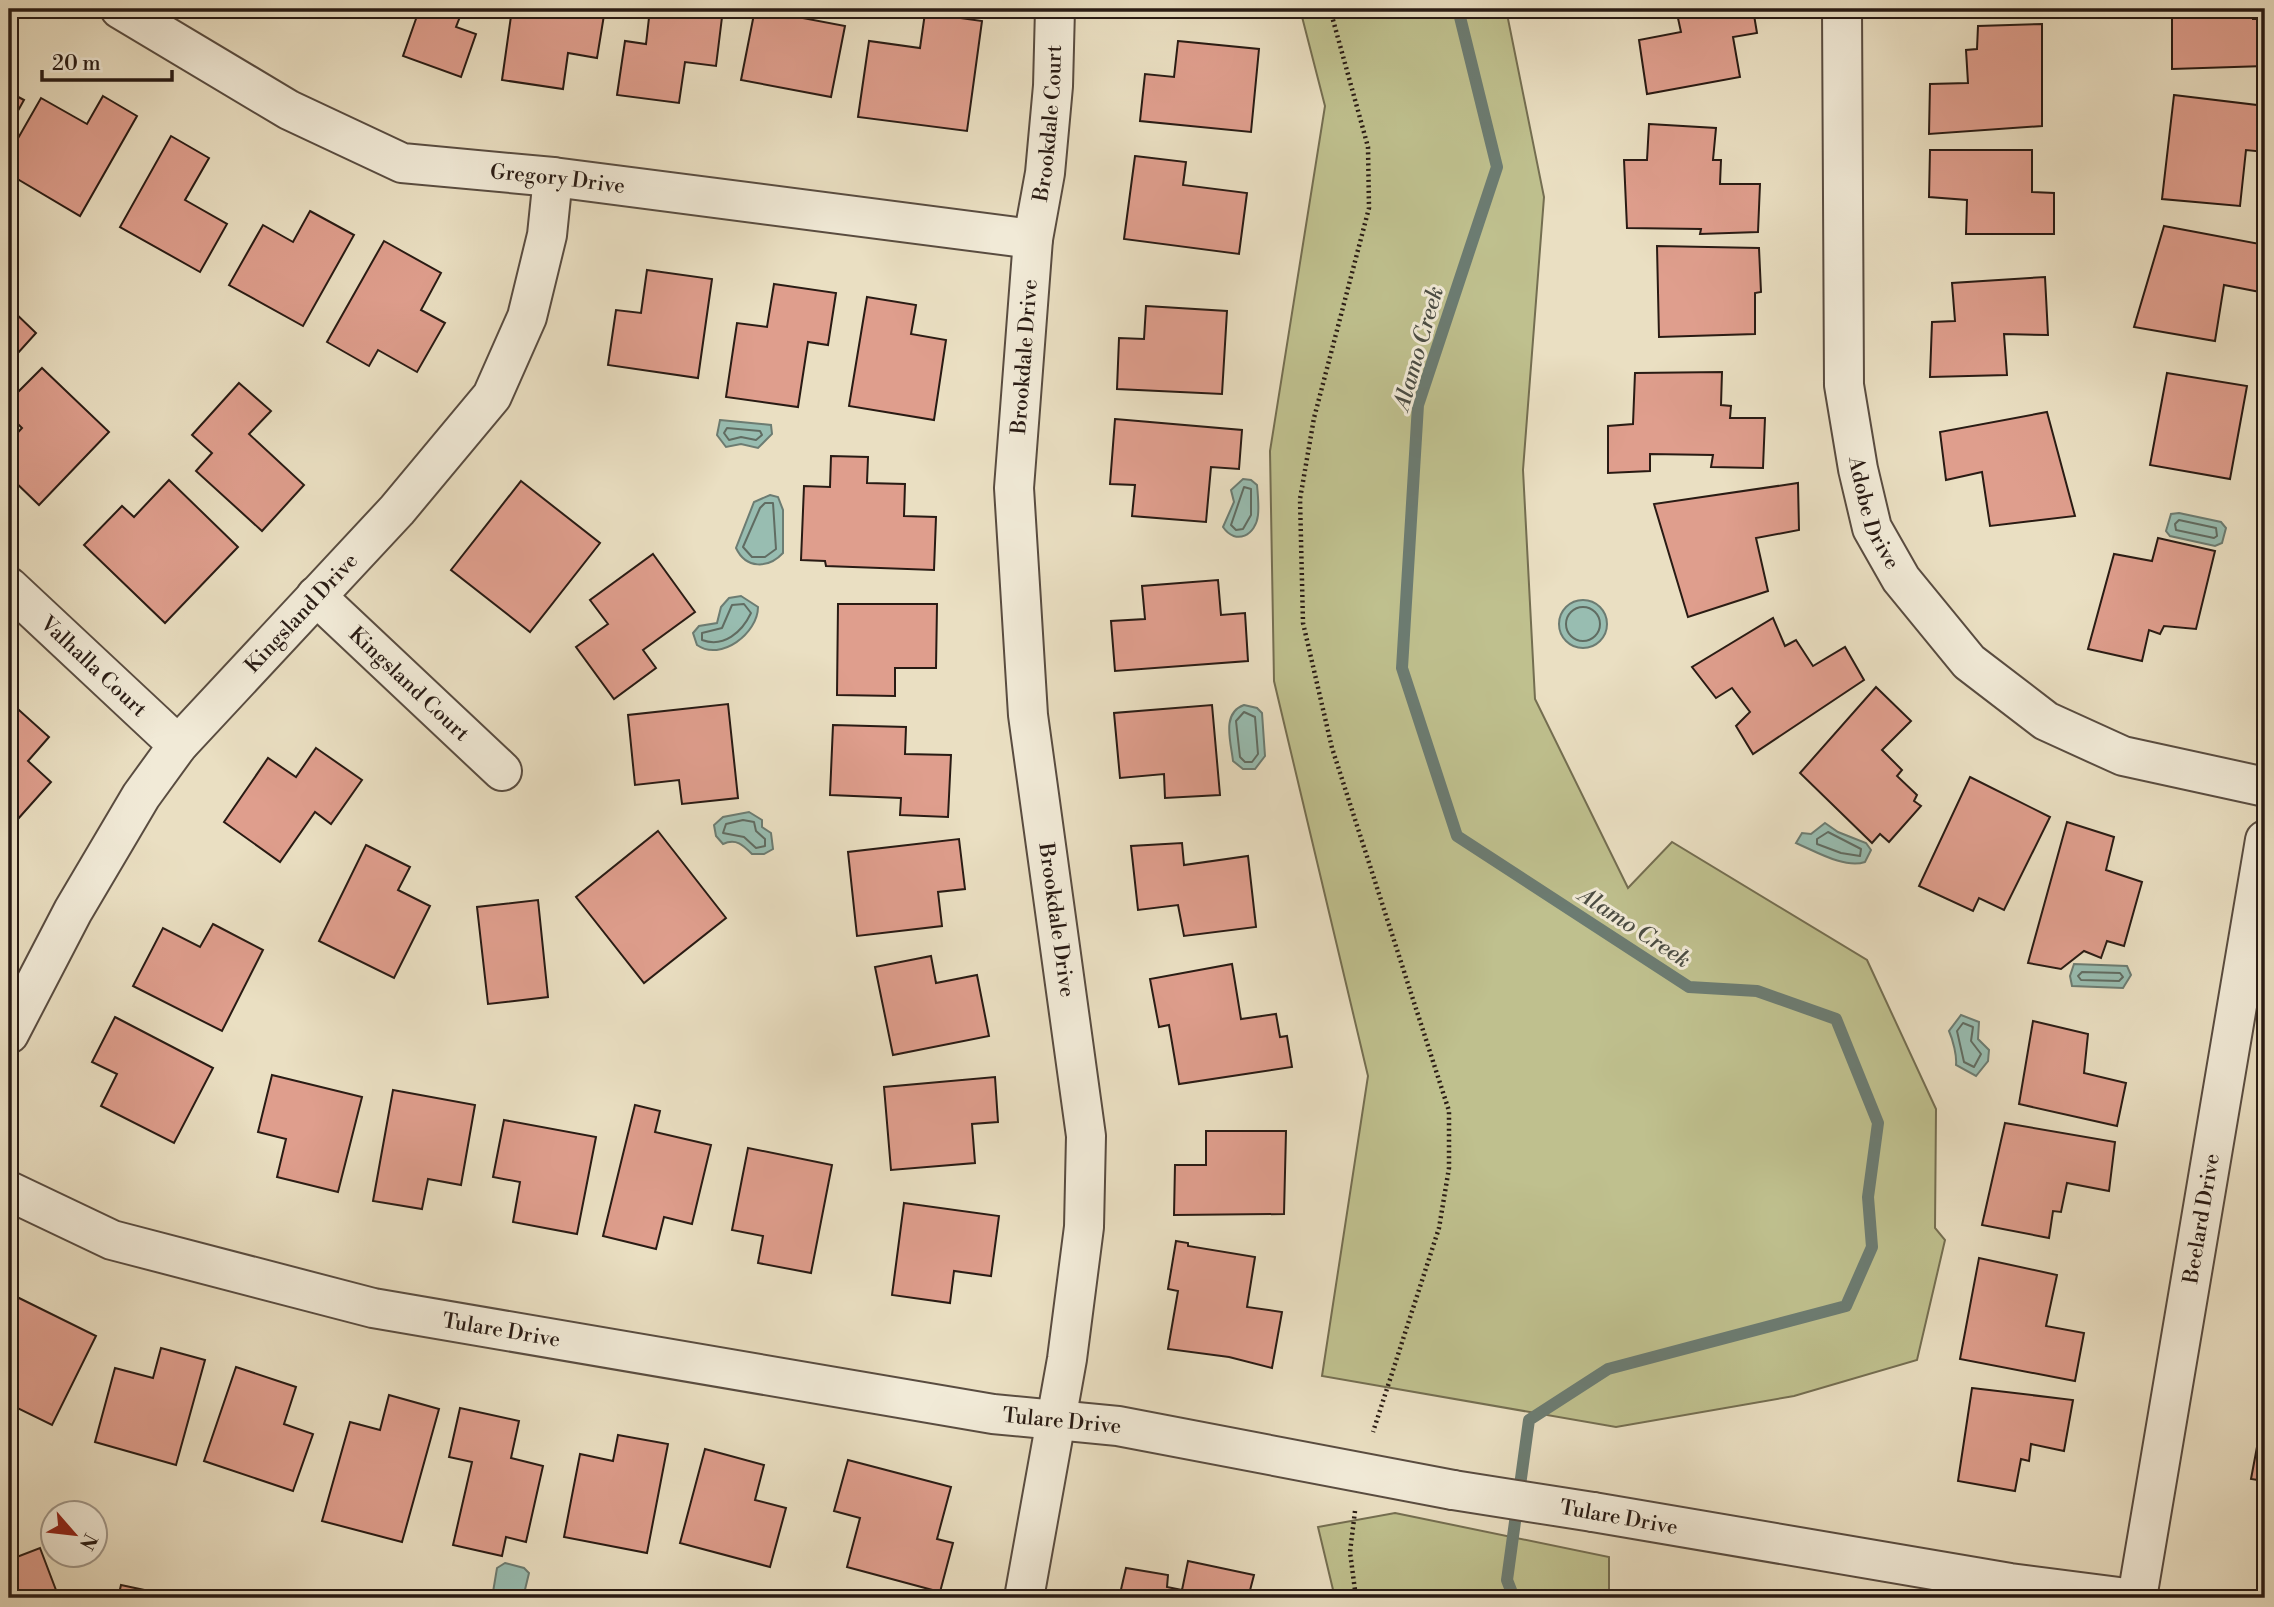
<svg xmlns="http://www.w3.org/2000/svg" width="2274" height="1607" font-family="'Libre Bodoni',serif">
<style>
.green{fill:#bfc08e;stroke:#746e51;stroke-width:2}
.water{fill:#98bdb1;stroke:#6c7c72;stroke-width:2}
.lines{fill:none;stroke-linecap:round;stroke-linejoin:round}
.shore{stroke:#606c62;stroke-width:2}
.stream{stroke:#6c7c72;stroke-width:12}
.building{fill:#df9e8d;stroke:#291b14;stroke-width:2}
.minor-casing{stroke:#594c40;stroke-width:42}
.tertiary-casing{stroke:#594c40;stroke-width:42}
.path{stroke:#291b14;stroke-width:4.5;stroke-dasharray:2 3.5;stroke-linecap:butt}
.minor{stroke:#f1ead7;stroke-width:38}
.tertiary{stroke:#f1ead7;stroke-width:38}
.labels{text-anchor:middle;stroke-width:6;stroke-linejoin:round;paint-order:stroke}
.street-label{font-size:21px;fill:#291b14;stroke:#f1ead7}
.water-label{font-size:23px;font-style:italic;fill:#4a4c43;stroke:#f1ead7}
</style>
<rect width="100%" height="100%" fill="#eadfc2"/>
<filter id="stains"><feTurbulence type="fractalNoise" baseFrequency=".00286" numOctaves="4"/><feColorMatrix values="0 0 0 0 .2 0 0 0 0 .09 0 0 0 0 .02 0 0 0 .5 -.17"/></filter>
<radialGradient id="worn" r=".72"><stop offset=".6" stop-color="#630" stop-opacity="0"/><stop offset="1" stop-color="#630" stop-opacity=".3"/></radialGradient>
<g class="green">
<path d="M1300 9H1506L1544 197 1523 470 1535 699 1628 888 1672 842 1867 960 1936 1109 1935 1228 1945 1240 1917 1360 1794 1396 1616 1427 1322 1376 1368 1076 1274 681 1270 451 1325 106Z"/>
<path d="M1395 1513 1609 1557V1598H1335L1318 1527Z"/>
</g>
<g class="water">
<path d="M720 420 771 425 772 434 758 448 741 444 726 447 717 435Z"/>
<path d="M1243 479 1251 480 1257 485C1258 495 1259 505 1258 515 1256 535 1236 546 1223 527L1234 502 1231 490Z"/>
<path d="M770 495 778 497 783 510V553C768 569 746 569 736 548L754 502Z"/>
<path d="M2179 513 2221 522 2226 528 2222 543 2215 546 2170 536 2166 531 2171 514Z"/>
<path d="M741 596 758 607C758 633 721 662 697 645L693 633 699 626 717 623 721 607 729 598Z"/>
<circle cx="1583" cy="624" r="24"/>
<path d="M1244 705 1257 708 1262 713 1265 756 1255 769H1243L1233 761C1231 742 1221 713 1244 705Z"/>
<path d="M749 812 762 820V827L771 833 773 849 764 854H752C743 845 736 838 723 844L716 836 714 825 723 817Z"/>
<path d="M1825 823 1838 832 1866 843 1871 850 1865 862C1845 869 1815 851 1796 843L1802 833 1811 834Z"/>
<path d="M2074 964 2127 966 2131 975 2123 988 2072 986 2070 976Z"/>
<path d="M1961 1015 1979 1022 1978 1039 1989 1050 1988 1061 1976 1076 1956 1065C1957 1056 1953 1040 1949 1031Z"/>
<path d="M505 1563 524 1568 529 1573 523 1598H492L497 1568Z"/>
</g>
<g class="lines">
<g class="shore">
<path d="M727 428 760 431 762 435 756 440 741 437 729 440 724 433Z"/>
<path d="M1244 487 1251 489V515L1243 529 1236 530 1231 525Z"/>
<path d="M765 503H773L776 549 765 557H752L743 547 760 508Z"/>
<path d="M2179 520 2216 528 2217 536 2214 538 2176 530 2175 524Z"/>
<path d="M744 604 751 613C742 632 724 648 702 640V633L722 628 732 605Z"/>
<circle cx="1583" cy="624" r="17"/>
<path d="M1244 712 1255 717 1258 754 1252 762H1245L1240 757 1236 721Z"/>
<path d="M743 820 754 822 756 831 765 839V846L756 848 744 837 723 833 726 824Z"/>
<path d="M1828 832 1861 849 1860 856 1841 853 1817 844V839Z"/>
<path d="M2082 972 2120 973 2123 977 2119 981 2081 980 2078 976Z"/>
<path d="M1963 1023 1973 1027 1971 1041 1981 1054 1974 1067 1964 1062 1957 1031Z"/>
</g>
<path class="stream" d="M1458 9 1497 167 1418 405 1402 668 1457 836 1689 987 1757 991 1836 1019 1878 1123 1868 1197 1872 1247 1846 1306 1608 1369 1529 1420 1507 1580 1514 1598"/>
</g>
<g class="building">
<path d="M396 9H463L456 27 476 34 461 77 403 56 417 16Z"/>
<path d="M512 9H605L597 58 568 53 563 89 502 80Z"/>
<path d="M650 9H723L716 66 685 62 679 103 617 95 625 41 646 44Z"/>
<path d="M755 9 845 26 831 97 741 80Z"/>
<path d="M1676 9H1753L1757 33 1733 37 1740 77 1647 94 1639 40 1681 32Z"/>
<path d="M2172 9H2253V19H2265V66L2172 69Z"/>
<path d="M925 13 982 21 967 131 858 117 869 41 920 48Z"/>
<path d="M2042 24V126L1929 134 1930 84 1968 83 1966 50 1977 49 1978 26Z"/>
<path d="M1178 41 1259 49 1251 132 1140 121 1145 74 1174 77Z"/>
<path d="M9 92 24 100 9 127Z"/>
<path d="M2174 95 2265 106V152L2246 150 2240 206 2162 199Z"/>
<path d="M103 96 137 116 80 216 9 174V154L41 98 87 124Z"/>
<path d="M1649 124 1716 128 1713 160H1721L1720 184H1760L1758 232 1700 234 1701 229 1627 228 1624 160H1647Z"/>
<path d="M171 136 209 158 185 200 227 224 200 272 120 227Z"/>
<path d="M1930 150H2032V192L2054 193V234H1966L1967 200 1929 197Z"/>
<path d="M1135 156 1186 162 1183 185 1247 193 1239 254 1124 239Z"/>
<path d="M310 211 354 235 303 326 229 285 263 225 293 242Z"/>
<path d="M2164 226 2265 245 2260 292 2224 285 2215 341 2134 327Z"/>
<path d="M384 241 441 273 421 310 445 323 417 372 378 350 369 366 327 342Z"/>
<path d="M1657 246 1759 248 1761 292 1755 293V334L1659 337Z"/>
<path d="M647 270 712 279 698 378 608 365 616 310 641 313Z"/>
<path d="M2045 277 2048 335 2004 334 2007 375 1930 377 1932 322 1955 321 1952 283Z"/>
<path d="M774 284 836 293 828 345 808 342 798 407 726 397 737 323 767 327Z"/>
<path d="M867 297 916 305 911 334 946 340 934 420 849 406Z"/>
<path d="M1146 306 1227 311 1222 394 1117 389 1119 338 1144 339Z"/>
<path d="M9 307 36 333 9 363Z"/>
<path d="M42 368 109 432 39 505 9 476V442L22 428 9 415V401Z"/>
<path d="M1722 372 1721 405 1731 406 1730 418H1765L1763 468 1711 467 1713 455 1650 454V471L1608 473V426L1633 424 1635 373Z"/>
<path d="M2167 373 2247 386 2230 479 2150 465Z"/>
<path d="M239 383 271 411 249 434 304 485 262 531 196 471 212 453 192 435Z"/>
<path d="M2047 412 2075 516 1990 526 1982 472 1946 480 1940 432Z"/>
<path d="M1115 419 1242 430 1239 469 1211 467 1206 522 1132 516 1135 485 1110 484Z"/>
<path d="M831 456 868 457 867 483 905 484 904 516 936 517 934 570 826 566 825 561 801 560 804 486 830 487Z"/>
<path d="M169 480 238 547 165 623 84 545 122 506 134 517Z"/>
<path d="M521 481 600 543 530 632 451 570Z"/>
<path d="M1798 483 1799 530 1756 538 1768 591 1688 617 1654 504Z"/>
<path d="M2158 538 2215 551 2196 629 2164 626 2160 634 2149 630 2142 661 2088 649 2114 554 2152 561Z"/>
<path d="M653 554 695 612 643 650 656 668 614 699 576 647 608 624 590 600Z"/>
<path d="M1218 580 1221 615 1245 613 1248 661 1115 671 1111 621 1145 619 1142 586Z"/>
<path d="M838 604H937L936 668H895V696L837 695Z"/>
<path d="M1773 618 1785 646 1796 640 1813 666 1845 647 1864 680 1753 754 1736 726 1750 712 1732 688 1716 698 1692 667Z"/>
<path d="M1876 687 1911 721 1882 750 1902 770 1897 776 1917 795 1914 801 1921 806 1889 842 1880 834 1872 843 1800 773Z"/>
<path d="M10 702 49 737 28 761 51 782 9 829Z"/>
<path d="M728 704 738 798 682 804 679 780 635 785 628 715Z"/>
<path d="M1212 705 1220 795 1165 798 1164 774 1120 778 1114 713Z"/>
<path d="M833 725 906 727 905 754 951 755 948 817 900 815 901 798 830 795Z"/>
<path d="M316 748 362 780 331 824 315 812 280 862 224 822 268 758 296 777Z"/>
<path d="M1970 777 2050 817 2004 910 1979 898 1973 911 1919 886Z"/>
<path d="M2067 822 2114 837 2106 870 2142 882 2124 946 2107 941 2101 958 2084 951 2061 969 2028 963Z"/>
<path d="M658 831 726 918 644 983 576 897Z"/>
<path d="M959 839 965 889 938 892 942 926 857 936 848 852Z"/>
<path d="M1182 843 1184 865 1248 856 1256 927 1184 936 1178 905 1138 910 1131 846Z"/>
<path d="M366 845 410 867 398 890 430 906 394 978 319 941Z"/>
<path d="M538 900 548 997 488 1004 477 907Z"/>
<path d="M213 924 263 950 222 1031 133 986 163 928 200 947Z"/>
<path d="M931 956 936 983 977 975 989 1036 893 1055 875 967Z"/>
<path d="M1232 964 1241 1019 1276 1014 1280 1037 1287 1036 1292 1067 1179 1084 1169 1025 1159 1027 1150 979Z"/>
<path d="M115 1017 213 1068 174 1143 101 1106 117 1074 92 1062Z"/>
<path d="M2033 1021 2088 1034 2084 1073 2126 1083 2117 1126 2019 1104Z"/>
<path d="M272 1075 362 1097 338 1192 277 1177 286 1139 258 1132Z"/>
<path d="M995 1077 998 1122 972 1124 975 1163 891 1170 884 1087Z"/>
<path d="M393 1090 475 1105 461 1185 428 1179 422 1209 373 1201Z"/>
<path d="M635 1105 660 1111 655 1132 711 1145 692 1224 664 1217 656 1249 603 1236Z"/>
<path d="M504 1120 596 1137 577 1234 513 1222 520 1182 493 1177Z"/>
<path d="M2005 1123 2115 1142 2109 1191 2067 1183 2061 1212 2053 1211 2049 1238 1982 1225Z"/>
<path d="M1206 1131H1286L1284 1214 1174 1215 1175 1165H1206Z"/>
<path d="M748 1148 832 1165 811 1273 758 1263 763 1236 732 1230Z"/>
<path d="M904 1203 999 1216 991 1276 954 1271 950 1303 892 1295Z"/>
<path d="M1176 1241 1188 1243V1246L1255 1257 1247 1307 1282 1312 1272 1368 1229 1357 1168 1349 1178 1291 1168 1289Z"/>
<path d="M1979 1258 2057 1275 2046 1326 2084 1333 2075 1381 1960 1359Z"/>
<path d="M15 1296 96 1336 52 1425 9 1404V1308Z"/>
<path d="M161 1348 205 1360 176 1465 95 1442 115 1368 153 1378Z"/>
<path d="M236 1367 296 1387 284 1424 313 1434 293 1491 204 1461Z"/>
<path d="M1972 1388 2073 1400 2064 1451 2031 1444 2029 1461 2021 1459 2015 1491 1958 1481Z"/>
<path d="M389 1395 439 1409 402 1542 322 1521 350 1422 380 1430Z"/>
<path d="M460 1408 519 1421 511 1458 543 1466 526 1542 506 1537 502 1556 453 1545 472 1462 449 1457Z"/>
<path d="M2260 1431 2265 1432V1481L2251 1479Z"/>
<path d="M618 1435 668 1444 647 1553 564 1537 580 1454 613 1461Z"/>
<path d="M705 1449 764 1465 755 1500 786 1508 770 1567 680 1543Z"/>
<path d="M848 1460 951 1487 937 1539 953 1543 940 1592 847 1567 860 1518 834 1511Z"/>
<path d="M40 1548 59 1598H9V1560Z"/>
<path d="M1188 1561 1254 1575 1248 1598H1119L1126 1568 1168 1575 1167 1587 1182 1590Z"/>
<path d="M121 1585 182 1598H118Z"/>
<path d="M831 1591 853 1598H829Z"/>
</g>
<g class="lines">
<g class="minor-casing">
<g id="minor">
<path id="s1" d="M120 9 289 110 402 163 553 177 1033 239"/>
<path id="s2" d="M1842 9 1844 385 1858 469 1872 528 1901 579 1969 662 2046 721 2123 756 2265 787"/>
<path id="s3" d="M9 587 178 745"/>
<path id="s4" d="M316 596 502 771"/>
<path id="s5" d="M9 1034 73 911 141 796 178 745 397 510 492 396 527 317 547 235 553 177"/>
<path d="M1453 1490 1593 1512"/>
<path id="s6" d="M1024 1598 1067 1359 1084 1227 1086 1136 1028 715 1014 488 1033 239 1045 173 1053 86 1055 9"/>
<path id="s7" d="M2137 1598 2265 840"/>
</g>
</g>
<g class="tertiary-casing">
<g id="tertiary">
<path id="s8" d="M9 1191 112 1240 373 1308 993 1414 1118 1426 1453 1490"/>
<path d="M1593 1512 2010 1583 2127 1598"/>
</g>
</g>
<g class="path">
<path d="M1330 9 1368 147 1369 208 1314 418 1300 499 1303 623 1332 748 1449 1111V1168L1439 1228 1373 1432"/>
<path d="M1355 1511 1350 1552 1356 1598"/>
</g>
<use href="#minor" class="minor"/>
<use href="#tertiary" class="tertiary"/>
</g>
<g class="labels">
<g class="street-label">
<text dy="7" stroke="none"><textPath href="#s6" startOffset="1486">Brookdale Court</textPath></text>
<text dy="7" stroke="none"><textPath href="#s1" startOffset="478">Gregory Drive</textPath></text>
<text dy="7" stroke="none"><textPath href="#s6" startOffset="1251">Brookdale Drive</textPath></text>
<text dy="7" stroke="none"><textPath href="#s2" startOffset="508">Adobe Drive</textPath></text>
<text dy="7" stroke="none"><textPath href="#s5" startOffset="516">Kingsland Drive</textPath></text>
<text dy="7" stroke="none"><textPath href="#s3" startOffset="116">Valhalla Court</textPath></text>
<text dy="7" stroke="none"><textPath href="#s4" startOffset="128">Kingsland Court</textPath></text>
<text transform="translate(1057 920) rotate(82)" y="7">Brookdale Drive</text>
<text dy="7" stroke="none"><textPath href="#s7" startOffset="385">Beelard Drive</textPath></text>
<text dy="7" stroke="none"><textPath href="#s8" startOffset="514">Tulare Drive</textPath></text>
<text dy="7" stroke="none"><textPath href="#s8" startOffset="1082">Tulare Drive</textPath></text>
<text transform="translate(1619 1517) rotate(10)" y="7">Tulare Drive</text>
</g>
<g class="water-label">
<text transform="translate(1418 348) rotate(-74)" y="8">Alamo Creek</text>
<text transform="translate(1635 927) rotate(33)" y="8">Alamo Creek</text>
</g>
</g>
<rect width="2274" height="1607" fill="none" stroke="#eadfc2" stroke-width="35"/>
<rect x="10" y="10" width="2253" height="1586" fill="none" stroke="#291b14" stroke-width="3.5"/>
<rect x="18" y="18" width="2239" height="1572" fill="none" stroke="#291b14" stroke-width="2"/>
<g transform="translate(74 1534) rotate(118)"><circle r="33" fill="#f1ead7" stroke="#a19789" stroke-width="2"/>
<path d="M0-5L12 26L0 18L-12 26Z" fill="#8f2418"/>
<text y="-10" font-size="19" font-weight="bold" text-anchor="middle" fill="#291b14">N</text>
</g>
<path d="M42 70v10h130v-10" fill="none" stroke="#291b14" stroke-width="3.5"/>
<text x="52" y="70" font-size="21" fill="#291b14" stroke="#f1ead7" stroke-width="5" paint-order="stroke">20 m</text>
<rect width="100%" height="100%" filter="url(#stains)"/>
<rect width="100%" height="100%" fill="url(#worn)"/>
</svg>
